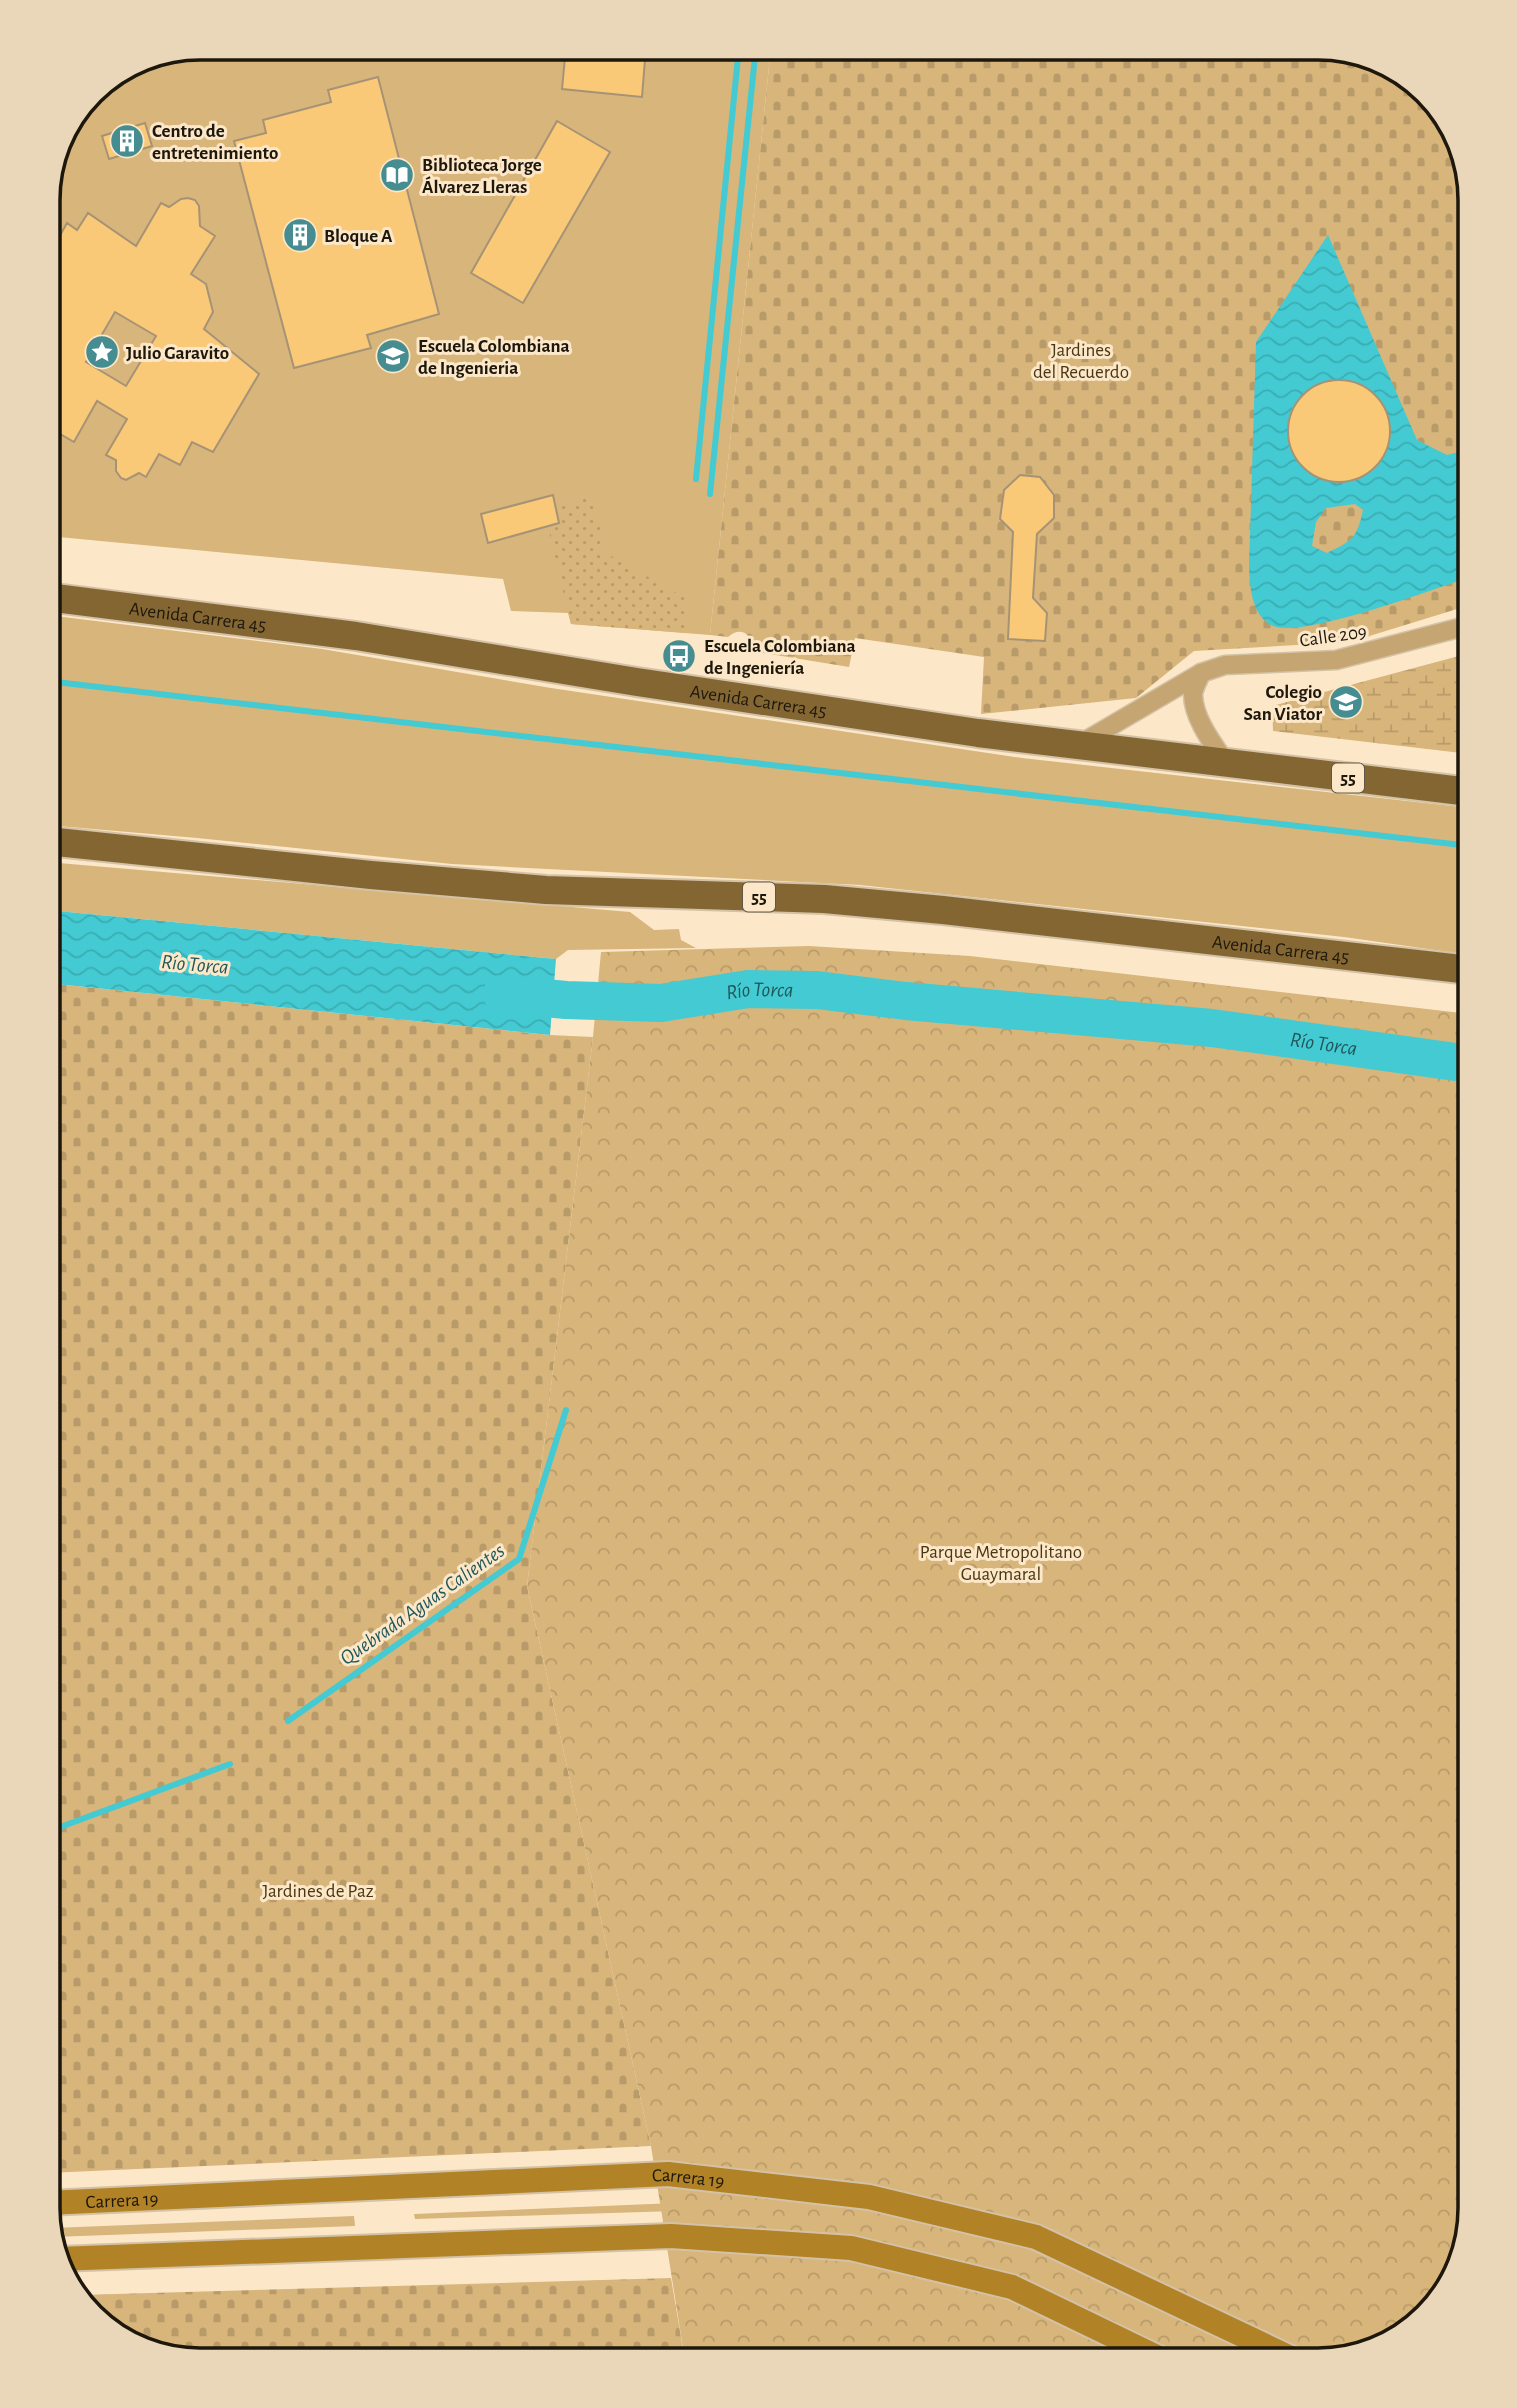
<svg xmlns="http://www.w3.org/2000/svg" width="1517" height="2408" font-family="'Alegreya Sans',sans-serif">
<style>
.grass{fill:#d8b57b}
.wetland{fill:url(#wetland-marsh)}
.cemetery{fill:url(#cemetery-stones)}
.park{fill:url(#park-crowns)}
.garden{fill:url(#garden-dots)}
.water{fill:url(#water-waves);fill-rule:evenodd}
.lines{fill:none;stroke-linecap:round;stroke-linejoin:round}
.stream{stroke:#43cad2;stroke-width:6}
.river{stroke:#43cad2;stroke-width:38}
.building{fill:#f9c977;stroke:#a69375;stroke-width:2;fill-rule:evenodd}
.minor-casing{stroke:#d4c2a7;stroke-width:21}
.secondary-casing{stroke:#d4c2a7;stroke-width:28}
.trunk-casing{stroke:#d4c2a7;stroke-width:32}
.minor{stroke:#c5a571;stroke-width:18}
.secondary{stroke:#b18226;stroke-width:24}
.trunk{stroke:#846632;stroke-width:28}
.labels{text-anchor:middle;stroke-width:6;stroke-linejoin:round;paint-order:stroke}
.shield{fill:#fce8c9;stroke:#615645;stroke-width:2}
.shield-label{font-size:18px;font-weight:bold;fill:#1e170c}
.poi-label{font-size:19px;font-weight:bold;fill:#1e170c;stroke:#fce8c9;text-anchor:start}
.park-label{font-size:19px;fill:#493612;stroke:#fce8c9}
.street-label{font-size:19px;fill:#1e170c;stroke:#fce8c9}
.water-label{font-size:21px;font-style:italic;fill:#1f575a;stroke:#fce8c9}
.rim{fill:none;stroke:#1e170c;stroke-width:3.5}
</style>
<defs>
<pattern id="wetland-marsh" width="20" height="14" patternUnits="userSpaceOnUse" patternTransform="scale(1.75)"><rect width="20" height="14" fill="#d8b57b"/><path d="M1 5h8M5 5V1M11 12h8M15 12V8" fill="none" stroke="#b99b69"/></pattern>
<pattern id="cemetery-stones" width="16" height="16" patternUnits="userSpaceOnUse" patternTransform="scale(1.75)"><rect width="16" height="16" fill="#d8b57b"/><path d="M2 7V4a2 2 0 0 1 4 0v3zM10 15v-3a2 2 0 0 1 4 0v3z" fill="#b99b69"/></pattern>
<pattern id="park-crowns" width="20" height="18" patternUnits="userSpaceOnUse" patternTransform="scale(1.75)"><rect width="20" height="18" fill="#d8b57b"/><path d="M2 6a3 3 0 1 1 6 0M12 15a3 3 0 1 1 6 0" fill="none" stroke="#b99b69"/></pattern>
<pattern id="garden-dots" width="8" height="8" patternUnits="userSpaceOnUse" patternTransform="scale(1.75)"><rect width="8" height="8" fill="#d8b57b"/><path d="M2 2h.1M6 6h.1" fill="none" stroke="#b99b69" stroke-width="1.8" stroke-linecap="round"/></pattern>
<pattern id="water-waves" width="16" height="10" patternUnits="userSpaceOnUse" patternTransform="scale(1.75)"><rect width="16" height="10" fill="#43cad2"/><path d="M0 5q4-4 8 0t8 0" fill="none" stroke="#3aadb3"/></pattern>
</defs>
<rect width="100%" height="100%" fill="#fce8c9"/>
<g class="grass">
<path d="M199 47H771L710 635 571 624 568 613 511 611 503 579 48 536V190L59 141 92 91 141 59Z"/>
<path d="M47 615 322 649 551 688 1022 758 1470 808V955L1344 937 860 885 452 864 197 838 47 825Z"/>
<path d="M47 862 630 912 654 930 679 929 681 940 696 948 568 950 556 959 47 910Z"/>
<path d="M675 2203V2211L415 2219 414 2214Z"/>
<path d="M354 2216 355 2226 54 2237 52 2228Z"/>
</g>
<path class="wetland" d="M1470 653V754L1273 731 1272 706Z"/>
<g class="cemetery">
<path d="M771 47 1328 48 1403 73 1454 132 1470 199V605L1350 642 1194 651 1136 698 981 714 984 657 855 638 849 667 751 651C754 635 741 625 728 637L710 635Z"/>
<path d="M47 983 550 1035 593 1037 527 1586 651 2146 47 2173Z"/>
<path d="M671 2278 685 2361 190 2360 115 2335 80 2295Z"/>
</g>
<path class="park" d="M809 946 970 956 1470 1014V2209L1444 2293 1385 2345 1318 2361H685L651 2146 527 1586 593 1037 601 952Z"/>
<path class="garden" d="M595 496 593 523 602 524 604 552 687 599V633L571 624 548 527 559 523 555 506Z"/>
<g class="water">
<path d="M1328 235 1417 440 1447 455 1470 449V577C1436 588 1298 641 1271 625 1251 614 1250 586 1249 567L1256 342ZM1332 380C1404 381 1409 473 1345 482 1329 484 1313 477 1302 466 1283 447 1283 412 1304 394 1312 386 1321 383 1332 380ZM1355 504 1363 510C1357 538 1352 541 1327 553L1312 546 1316 522 1326 508Z"/>
<path d="M47 910 556 959 550 1035 47 983Z"/>
</g>
<g class="lines">
<g class="stream">
<path d="M696 479 739 47"/>
<path d="M710 494 756 47"/>
<path d="M47 681 1470 846"/>
<path d="M288 1721 519 1559 566 1410"/>
<path d="M47 1832 230 1764"/>
</g>
<path class="river" id="s1" d="M502 994 566 1000 661 1003 748 989 817 990 906 1001 1212 1028 1470 1064"/>
</g>
<g class="building">
<path d="M566 47H646L642 97 562 89Z"/>
<path d="M378 77 439 314 367 335 371 348 294 368 234 141 266 133 263 120 331 102 328 90Z"/>
<path d="M557 121 610 152 523 303 471 273Z"/>
<path d="M145 123 152 146 109 159 102 136Z"/>
<path d="M188 198 195 200 199 206 200 226 215 236 191 274 206 284 213 312 204 329 259 374 213 452 192 442 180 465 159 454 146 477 139 473 126 480 121 478 116 471V460L106 455 127 419 97 401 74 442 48 427V375L55 361 48 356V279L55 268 48 263V257L67 223 77 230 88 213 136 246 161 203 169 207 181 199ZM115 312 156 336 126 386 86 362Z"/>
<circle cx="1339" cy="431" r="51"/>
<path d="M1020 475 1040 477 1054 495V518L1037 534 1033 598 1047 613 1045 641 1008 639 1013 532 1000 519 1004 490Z"/>
<path d="M553 495 559 523 488 543 481 514Z"/>
</g>
<g class="lines">
<g class="minor-casing">
<g id="minor">
<path d="M1201 673C1199 679 1194 687 1193 694 1193 718 1213 744 1226 763"/>
<path d="M1080 744 1201 673 1225 665 1336 660 1470 625"/>
</g>
</g>
<g class="secondary-casing">
<g id="secondary">
<path id="s2" d="M47 2203 668 2174 869 2197 1036 2237 1297 2361"/>
<path d="M59 2259 671 2236 851 2248 1012 2287 1165 2361"/>
</g>
</g>
<g class="trunk-casing">
<g id="trunk">
<path id="s3" d="M47 597 356 636 637 682 978 733 1470 792"/>
<path id="s4" d="M47 841 371 875 546 890 824 899 943 910 1470 970"/>
</g>
</g>
<use href="#minor" class="minor"/>
<use href="#secondary" class="secondary"/>
<use href="#trunk" class="trunk"/>
</g>
<defs>
<g id="building-disc" transform="scale(1.75)"><circle r="9.5" fill="#458d91" stroke="#fce8c9"/><path d="M-4-6H4V6H1V3H-1V6H-4ZM-2.5-4.3h1.7v1.8h-1.7ZM.8-4.3h1.7v1.8H.8ZM-2.5-1h1.7V.8h-1.7ZM.8-1h1.7V.8H.8Z" fill="#fff"/></g>
<g id="library-disc" transform="scale(1.75)"><circle r="9.5" fill="#458d91" stroke="#fce8c9"/><path d="M-6-4Q-3-5.5-.7-3.5V5Q-3 3-6 4ZM6-4Q3-5.5 .7-3.5V5Q3 3 6 4Z" fill="#fff"/></g>
<g id="sight-disc" transform="scale(1.75)"><circle r="9.5" fill="#458d91" stroke="#fce8c9"/><path d="M0-6L1.8-2.2L6-1.7L2.9 1.2L3.7 5.4L0 3.3L-3.7 5.4L-2.9 1.2L-6-1.7L-1.8-2.2Z" fill="#fff"/></g>
<g id="university-disc" transform="scale(1.75)"><circle r="9.5" fill="#458d91" stroke="#fce8c9"/><path d="M0-5L7-2L0 1L-7-2ZM-4 1L0 2.5L4 1V4Q0 6-4 4Z" fill="#fff"/></g>
<g id="bus-disc" transform="scale(1.75)"><circle r="9.5" fill="#458d91" stroke="#fce8c9"/><path d="M-5-6H5V4H4V6H2V4H-2V6H-4V4H-5ZM-3.5-4V0h7V-4ZM-3.5 1.2v1.5H-2V1.2ZM2 1.2v1.5H3.5V1.2Z" fill="#fff"/></g>
<g id="school-disc" transform="scale(1.75)"><circle r="9.5" fill="#458d91" stroke="#fce8c9"/><path d="M0-5L7-2L0 1L-7-2ZM-4 1L0 2.5L4 1V4Q0 6-4 4Z" fill="#fff"/></g>
</defs>
<g fill-rule="evenodd">
<use href="#building-disc" x="127" y="141"/>
<use href="#library-disc" x="397" y="175"/>
<use href="#building-disc" x="300" y="235"/>
<use href="#sight-disc" x="102" y="352"/>
<use href="#university-disc" x="393" y="356"/>
<use href="#bus-disc" x="679" y="656"/>
<use href="#school-disc" x="1346" y="702"/>
</g>
<g class="labels">
<g class="shield">
<rect x="1332" y="763.5" width="32" height="29" rx="5"/>
<rect x="743" y="882.5" width="32" height="29" rx="5"/>
</g>
<g class="shield-label">
<text x="1348" y="784">55</text>
<text x="759" y="903">55</text>
</g>
<g class="poi-label">
<text x="152" y="137">Centro de<tspan x="152" dy="22">entretenimiento</tspan></text>
<text x="422" y="171">Biblioteca Jorge<tspan x="422" dy="22">Álvarez Lleras</tspan></text>
<text x="324" y="242">Bloque A</text>
<text x="418" y="352">Escuela Colombiana<tspan x="418" dy="22">de Ingenieria</tspan></text>
<text x="126" y="359">Julio Garavito</text>
<text x="704" y="652">Escuela Colombiana<tspan x="704" dy="22">de Ingeniería</tspan></text>
<text x="1322" y="698" text-anchor="end">Colegio<tspan x="1322" dy="22">San Viator</tspan></text>
</g>
<g class="park-label">
<text x="1081" y="356">Jardines<tspan x="1081" dy="22">del Recuerdo</tspan></text>
<text x="1001" y="1558">Parque Metropolitano<tspan x="1001" dy="22">Guaymaral</tspan></text>
<text x="318" y="1897">Jardines de Paz</text>
</g>
<g class="street-label">
<text dy="7" stroke="none"><textPath href="#s3" startOffset="152">Avenida Carrera 45</textPath></text>
<text transform="translate(1333 635) rotate(-8)" y="7">Calle 209</text>
<text dy="7" stroke="none"><textPath href="#s3" startOffset="719">Avenida Carrera 45</textPath></text>
<text dy="7" stroke="none"><textPath href="#s4" startOffset="1239">Avenida Carrera 45</textPath></text>
<text dy="7" stroke="none"><textPath href="#s2" startOffset="642">Carrera 19</textPath></text>
<text dy="7" stroke="none"><textPath href="#s2" startOffset="75">Carrera 19</textPath></text>
</g>
<g class="water-label">
<text transform="translate(195 964) rotate(5)" y="7">Río Torca</text>
<text dy="7" stroke="none"><textPath href="#s1" startOffset="259">Río Torca</textPath></text>
<text dy="7" stroke="none"><textPath href="#s1" startOffset="826">Río Torca</textPath></text>
<text transform="translate(422 1604) rotate(-35)" y="7">Quebrada Aguas Calientes</text>
</g>
</g>
<path d="M0 0H1517V2408H0ZM200 60H1318A140 140 0 0 1 1458 200V2208A140 140 0 0 1 1318 2348H200A140 140 0 0 1 60 2208V200A140 140 0 0 1 200 60Z" fill="#ead7ba" fill-rule="evenodd"/>
<path class="rim" d="M200 60H1318A140 140 0 0 1 1458 200V2208A140 140 0 0 1 1318 2348H200A140 140 0 0 1 60 2208V200A140 140 0 0 1 200 60Z"/>
</svg>
